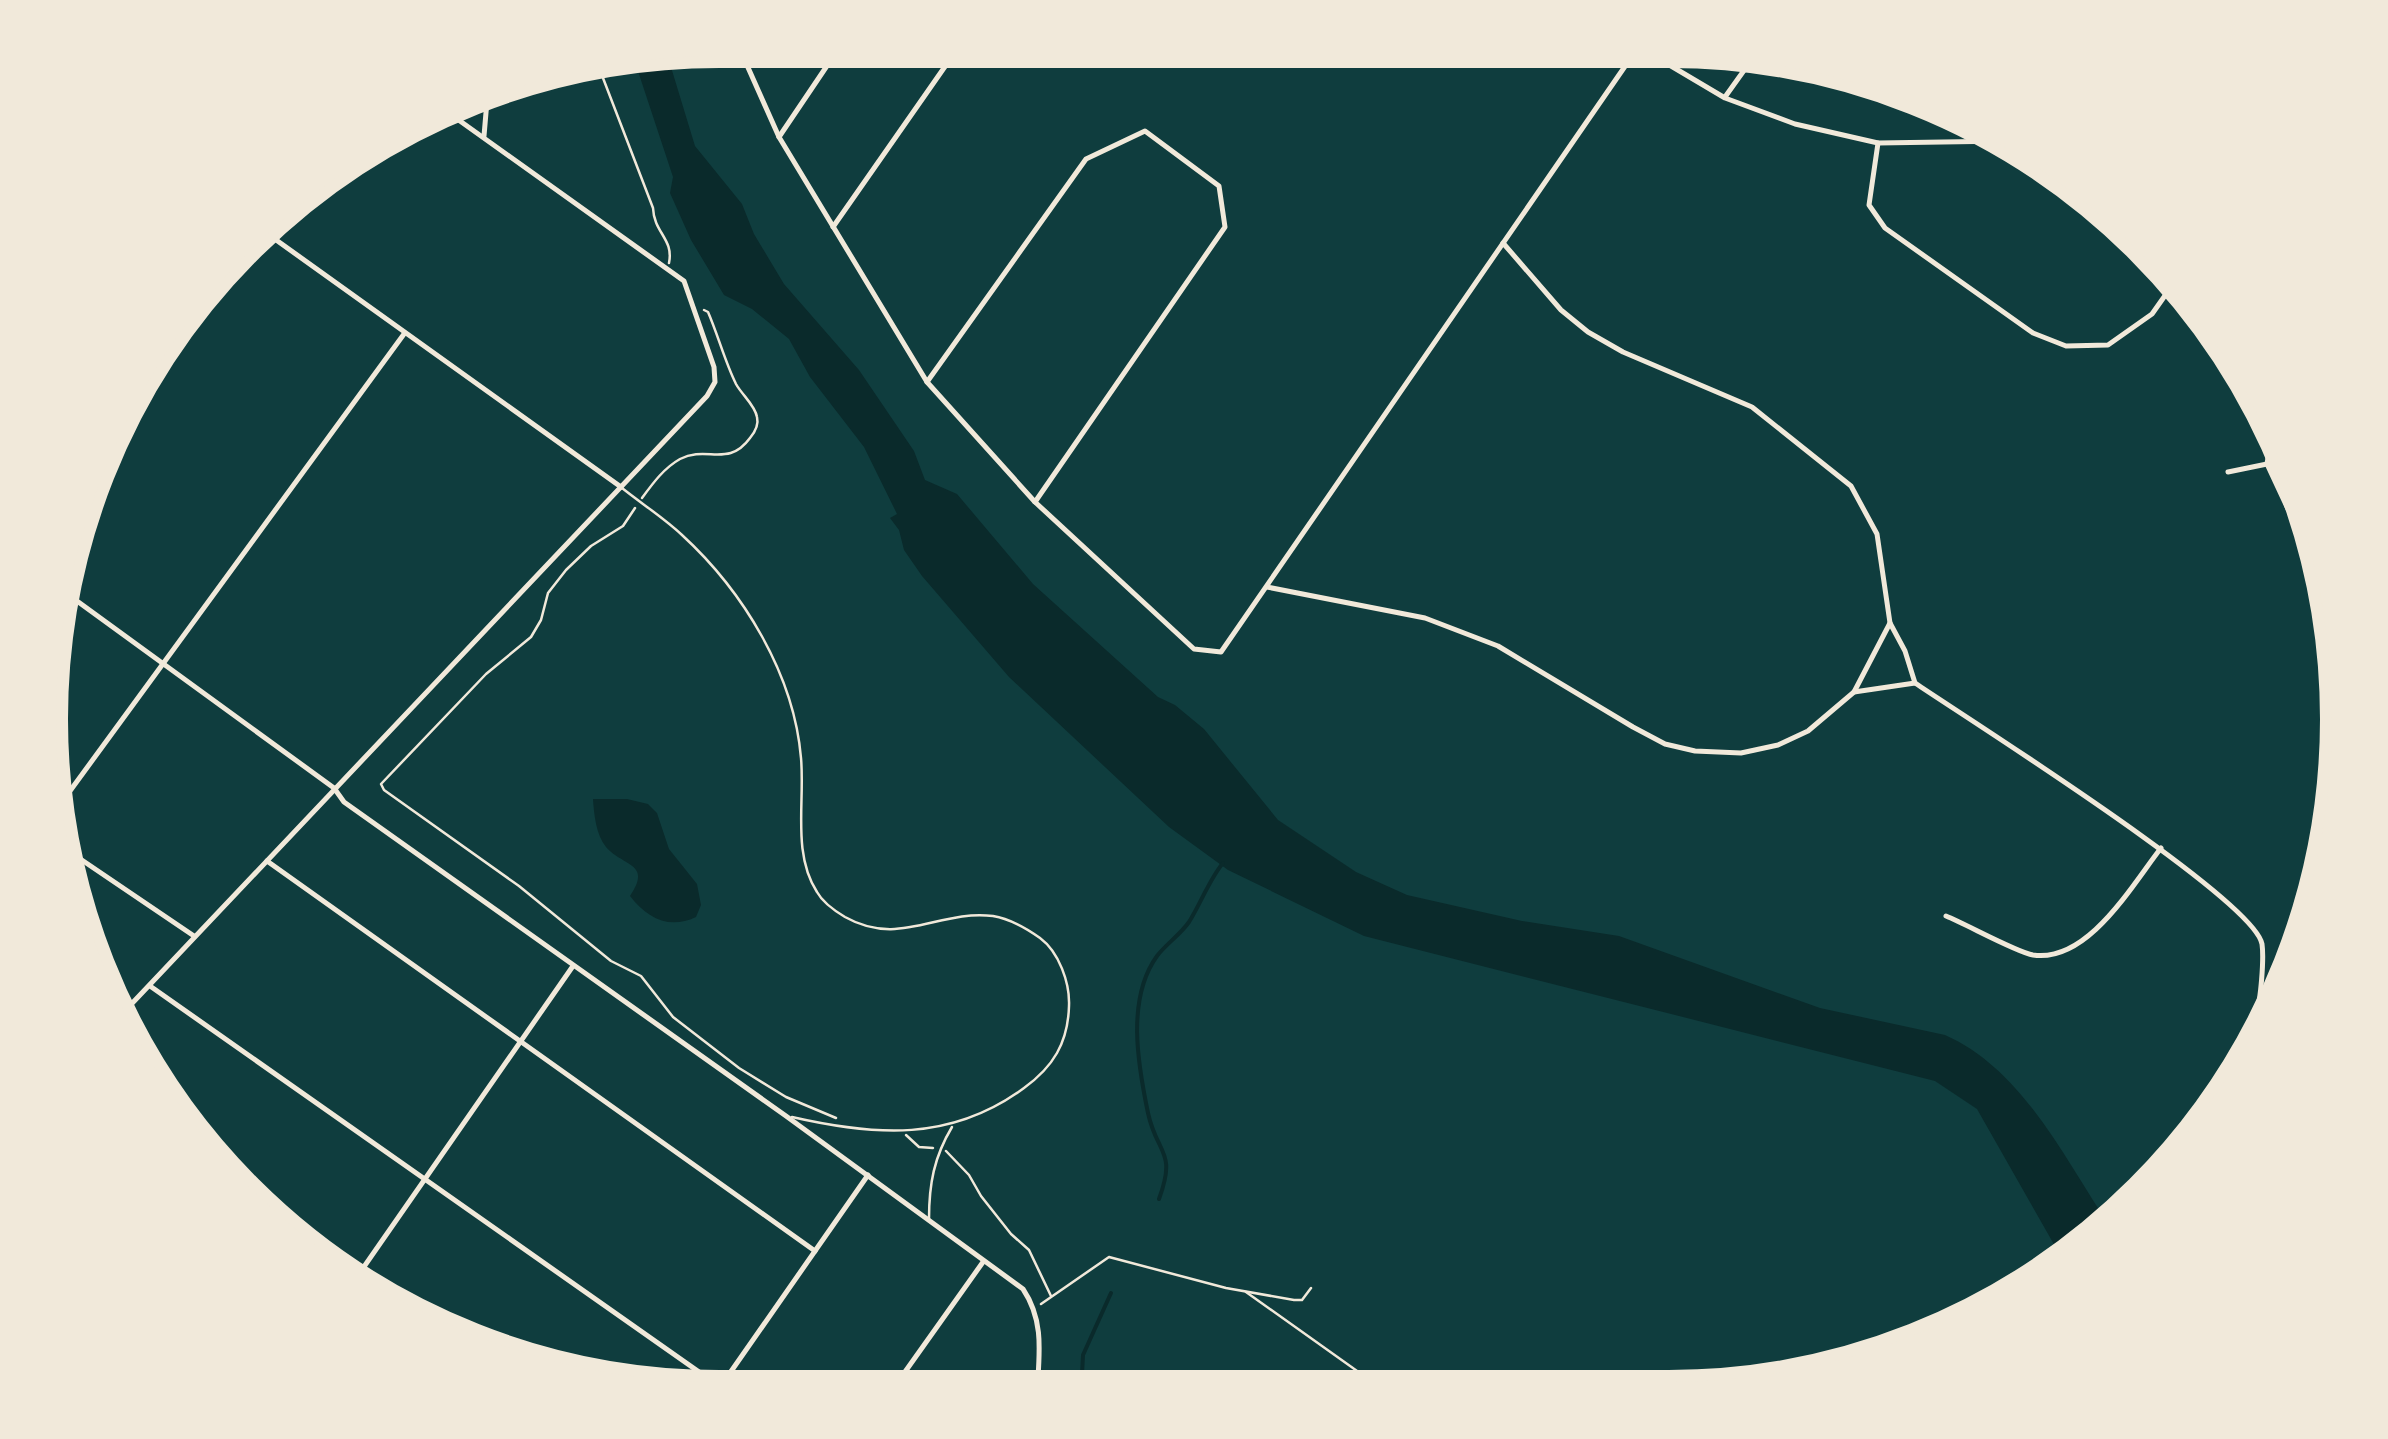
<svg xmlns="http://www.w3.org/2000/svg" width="2388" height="1439" font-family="'Roboto Condensed',sans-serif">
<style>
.water{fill:#0a2a2b}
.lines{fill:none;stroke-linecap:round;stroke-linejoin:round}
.stream{stroke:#0a2a2b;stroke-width:4}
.path{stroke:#f1e9da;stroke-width:2.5}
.service{stroke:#f1e9da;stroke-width:2.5}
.minor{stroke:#f1e9da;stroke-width:5}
.rim{fill:none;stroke:#f1e9da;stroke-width:12}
</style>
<rect width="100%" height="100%" fill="#0f3d3e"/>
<g class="water">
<path d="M667 54 695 146 742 204 754 234 784 284 859 370 914 451 925 480 957 494 1033 584 1158 697 1175 705 1204 729 1278 820 1356 872 1407 895 1522 921 1619 936 1820 1008 1945 1035C2024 1070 2065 1160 2111 1228L2064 1262 1977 1109 1935 1081 1364 936 1228 870 1169 827 1009 677 922 576 904 550 899 530 890 518 897 514 864 447 810 377 789 339 752 309 724 295 691 240 670 193 673 177 634 59Z"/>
<path d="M593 799H627L648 804 657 813 669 849 697 884 701 905 696 917C669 930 647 918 630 896 653 863 622 866 606 847 596 835 594 814 593 799Z"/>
</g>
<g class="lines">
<g class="stream">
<path d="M1159 1199C1177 1150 1157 1155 1148 1113 1138 1065 1126 999 1157 956 1166 944 1180 935 1189 922 1201 903 1209 880 1223 863"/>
<path d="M1081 1393 1083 1355 1111 1293"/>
</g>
<g class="path">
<path d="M598 65 653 208C654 233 674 239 669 263"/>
<path d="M642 498C653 483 664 468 680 459 707 445 728 468 750 438 755 432 759 425 757 417 755 405 742 395 736 384 725 362 718 335 708 312L704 310"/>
<path d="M635 508 623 526 591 546 566 570 548 593 541 620 531 637 486 674 381 784 384 790 519 886 611 961 641 976 673 1017 739 1068 786 1097 836 1118"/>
<path d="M906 1135 919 1147 933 1148"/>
<path d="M946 1151 969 1175 981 1196 1011 1234 1029 1250 1051 1296"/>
<path d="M1246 1292 1388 1393"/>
<path d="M1041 1304 1109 1257 1226 1288 1294 1300H1302L1311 1288"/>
</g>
<g class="service">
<path d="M622 488C642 504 664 518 682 535 743 591 794 674 801 758 805 802 792 853 817 892 823 903 835 911 845 917 900 948 939 909 993 916 1011 919 1026 928 1040 938 1059 952 1070 983 1069 1006 1068 1043 1053 1067 1024 1088 951 1142 875 1136 792 1117"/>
<path d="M929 1219C929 1184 934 1157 952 1127"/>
</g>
<g class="minor">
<path d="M738 45 779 137 927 382 1035 502 1194 649 1221 652 1639 46"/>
<path d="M1639 47 1725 98 1795 124 1878 143 2008 141"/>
<path d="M1725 97 1755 55"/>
<path d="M484 136 488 89"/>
<path d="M779 137 841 45"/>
<path d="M1878 143 1869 205 1885 228 2033 333 2066 346 2108 345 2152 314 2176 280"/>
<path d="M833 227 960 45"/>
<path d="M265 232 621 487"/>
<path d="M927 382 1086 159 1145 131 1219 186 1225 227 1035 502"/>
<path d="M2273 427 2267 464 2288 509 2311 526"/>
<path d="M2228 472 2267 464"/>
<path d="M1267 587 1425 618 1498 646 1633 727 1665 744 1695 751 1741 753 1778 745 1808 731 1854 692 1890 623 1877 534 1851 486 1752 407 1623 352 1588 332 1561 310 1503 243"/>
<path d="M66 593 334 788 344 802 786 1116 1023 1289C1045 1322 1039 1355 1037 1393"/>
<path d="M1915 683C1968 719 2254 899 2262 944 2264 958 2261 1001 2256 1013 2244 1044 2216 1076 2215 1111"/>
<path d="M1854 692 1915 683 1905 651 1890 623"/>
<path d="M59 806 404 334"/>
<path d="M67 850 194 936"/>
<path d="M267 861 815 1251"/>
<path d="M1946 916C1966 924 2016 952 2033 955 2088 963 2132 885 2161 848"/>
<path d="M150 986 729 1393"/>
<path d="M122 1014 707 396 715 382 714 367 684 281 446 111"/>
<path d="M352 1284 573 966"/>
<path d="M716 1393 868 1175"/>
<path d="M890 1393 983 1262"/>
</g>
</g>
<path d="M0 0H2388V1439H0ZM719 62H1669A657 657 0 0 1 2326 719V719A657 657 0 0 1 1669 1376H719A657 657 0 0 1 62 719V719A657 657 0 0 1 719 62Z" fill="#f1e9da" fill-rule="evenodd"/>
<path class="rim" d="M719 62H1669A657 657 0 0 1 2326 719V719A657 657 0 0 1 1669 1376H719A657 657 0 0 1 62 719V719A657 657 0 0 1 719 62Z"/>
</svg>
